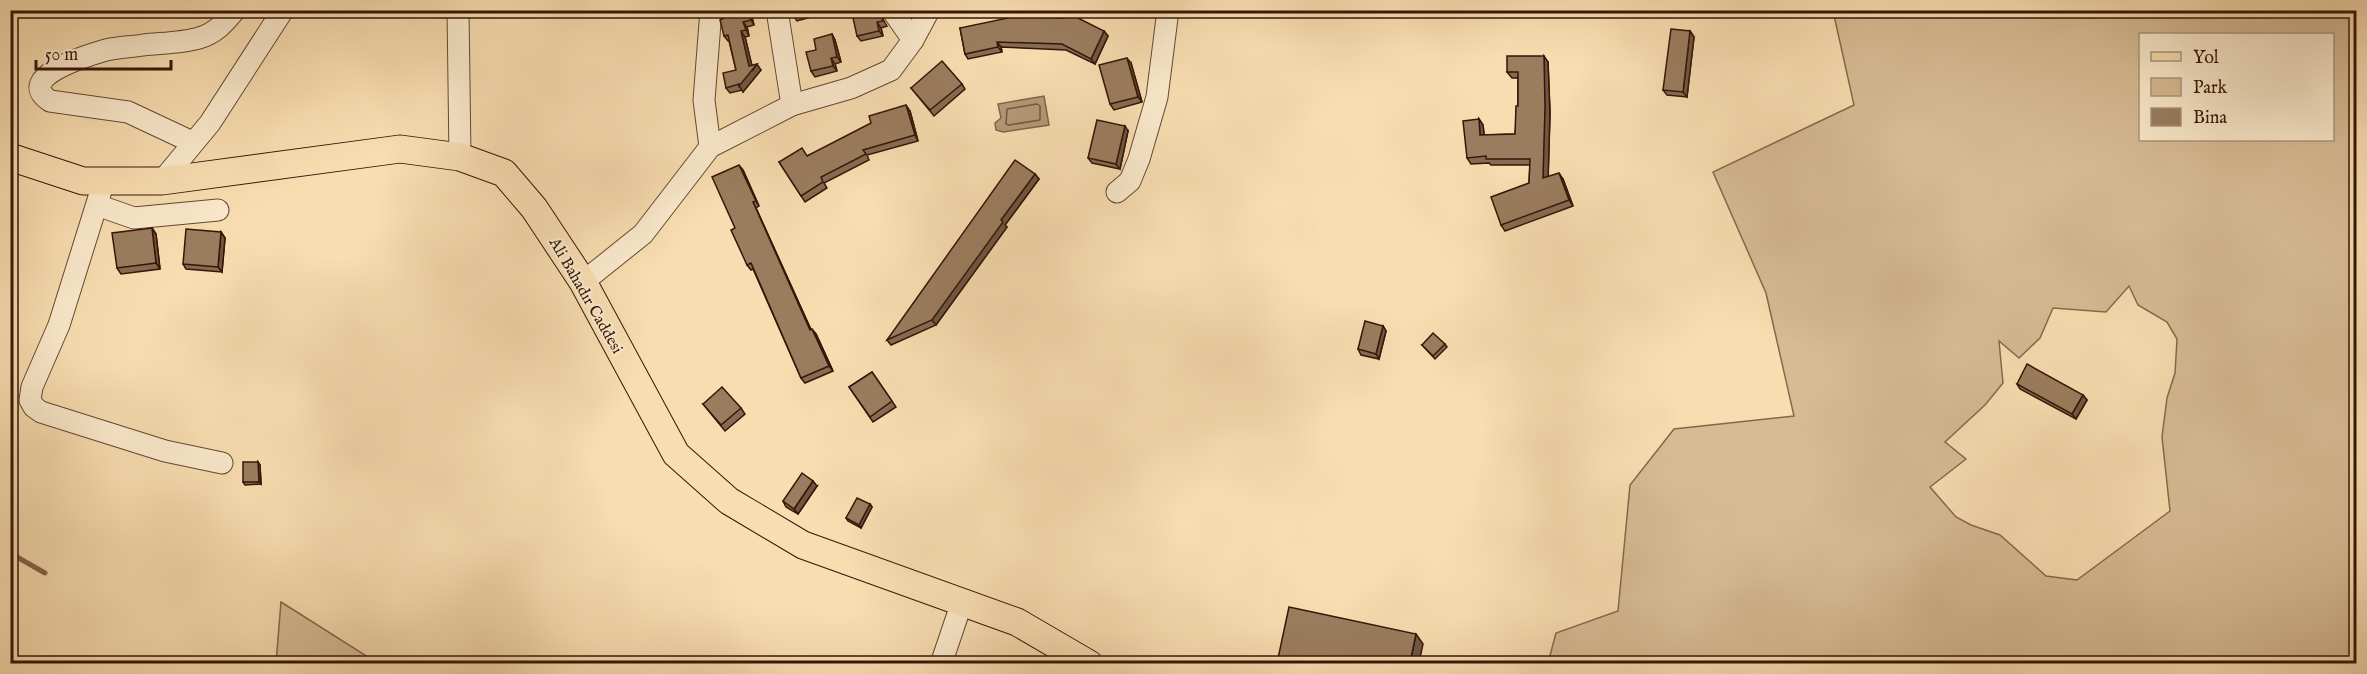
<svg xmlns="http://www.w3.org/2000/svg" width="2367" height="674" font-family="'IM FELL English',serif">
<style>
.green{fill:#d6bb93;stroke:#86684d;stroke-width:1.5;fill-rule:evenodd}
.water{fill:#b59977;stroke:#82644a;stroke-width:1.5}
.lines{fill:none;stroke-linecap:round;stroke-linejoin:round}
.shore{stroke:#76573f;stroke-width:1.5}
.stream{stroke:#82644a;stroke-width:5}
.minor-casing{stroke:#664731;stroke-width:23}
.major-casing{stroke:#361507;stroke-width:29}
.minor{stroke:#fae9cc;stroke-width:21}
.major{stroke:#f7ddb0;stroke-width:27}
.wall{fill:#846c52;stroke:#361507;stroke-width:1.5}
.shaded-wall{fill:#6c5842;stroke:#361507;stroke-width:1.5}
.building{fill:#9a7d5f;stroke:#361507;stroke-width:1.5}
.labels{text-anchor:middle;stroke-width:4.5;stroke-linejoin:round;paint-order:stroke}
.street-label{font-size:16px;fill:#361507;stroke:#fae9cc}
</style>
<rect width="100%" height="100%" fill="#f7ddb0"/>
<filter id="stains"><feTurbulence type="fractalNoise" baseFrequency=".00333" numOctaves="4"/><feColorMatrix values="0 0 0 0 .2 0 0 0 0 .09 0 0 0 0 .02 0 0 0 .5 -.17"/></filter>
<radialGradient id="worn" r=".72"><stop offset=".6" stop-color="#630" stop-opacity="0"/><stop offset="1" stop-color="#630" stop-opacity=".3"/></radialGradient>
<g class="green">
<path d="M1833 11H2356V663H1548L1556 633 1618 611 1630 485 1674 429 1794 416 1766 293 1713 172 1854 105ZM2140 34H2332V140H2140ZM2129 286 2138 305 2167 322 2177 339 2175 373 2167 398 2162 437 2170 511 2077 580 2046 576 2000 535 1971 525 1956 517 1930 487 1966 459 1945 442 1985 405 2003 383 1999 341 2019 358 2040 338 2053 308 2106 312Z"/>
<path d="M281 602 376 662 377 663H276Z"/>
</g>
<path class="water" d="M1044 96 1049 125 1003 132 996 130 995 123 1001 118 998 104Z"/>
<g class="lines">
<path class="shore" d="M1037 104 1040 106V120L1009 125 1006 124 1007 109Z"/>
<path class="stream" d="M10 553 45 573"/>
<g class="minor-casing">
<g id="minor">
<path d="M458 10 460 157"/>
<path d="M777 10 792 105"/>
<path d="M892 10 913 40"/>
<path d="M192 142 128 112 50 101C13 77 89 55 106 50 118 47 131 47 143 45 161 43 182 43 199 38 216 33 224 23 235 10"/>
<path d="M710 147 704 100 711 10"/>
<path d="M104 181 59 325 32 387 30 400 34 407 41 412 165 451 222 463"/>
<path d="M162 181 210 123 283 10"/>
<path d="M1117 192 1130 181 1139 159 1157 97 1168 10"/>
<path d="M97 205 134 218 218 210"/>
<path d="M583 282 643 234 710 147 792 105 851 88 891 70 913 40 929 10"/>
<path d="M941 664 962 602"/>
</g>
</g>
<g class="major-casing">
<path id="major" d="M10 157 83 181H162L400 149 460 157 504 173 534 208 583 282 676 454 729 501 803 545 1017 622 1089 664"/>
</g>
<use href="#minor" class="minor"/>
<use href="#major" class="major"/>
</g>
<g class="wall">
<path d="M750 10 754 25 747 27 749 36 745 37 752 66 761 70 743 92 742 90 730 93 726 88 736 70 729 41H728L724 36V18Z"/>
<path d="M792 10H818L819 15 797 21 793 15Z"/>
<path d="M879 12 887 26 881 28 883 36 861 41 857 36Z"/>
<path d="M960 28 1104 31 1108 36 1095 64 1066 50 1001 47 1002 52 968 59 965 54Z"/>
<path d="M1690 31 1694 37 1687 97 1667 95 1663 90Z"/>
<path d="M832 34 835 40 841 62 835 64 837 71 815 77 811 71 816 50Z"/>
<path d="M1548 62 1550 113 1548 177 1563 179 1573 206 1505 231 1501 225 1529 183 1530 165H1491L1489 163 1471 164 1467 158 1479 119 1483 125 1484 135 1515 134 1518 106V78H1512L1507 72Z"/>
<path d="M1131 63 1142 102 1114 110 1110 104Z"/>
<path d="M962 84 965 89 934 116 911 88Z"/>
<path d="M910 111 918 141 867 155 869 160 824 183 827 188 805 202 779 162 807 156Z"/>
<path d="M1128 131 1120 169 1092 163 1088 158Z"/>
<path d="M743 170 759 206 756 208 811 330 816 334 833 371 805 383 801 378 753 269 751 270 747 265Z"/>
<path d="M1035 174 1039 179 1005 225 1007 227 936 325 891 345 887 340Z"/>
<path d="M152 228 156 234 160 269 121 274 117 268Z"/>
<path d="M221 232 225 238 222 272 186 269 183 264Z"/>
<path d="M1383 326 1386 331 1379 359 1361 355 1358 349Z"/>
<path d="M1445 344 1447 347 1435 359 1422 345Z"/>
<path d="M872 372 896 407 873 422 849 387Z"/>
<path d="M2017 384 2083 395 2087 400 2076 419 2020 389Z"/>
<path d="M703 404 741 408 745 414 725 431Z"/>
<path d="M258 462 260 465 261 484 245 485 243 482Z"/>
<path d="M817 486 798 514 786 507 783 501Z"/>
<path d="M870 504 872 507 861 528 848 521 846 518Z"/>
</g>
<g class="shaded-wall">
<path d="M748 10H750L754 25 751 20Z"/>
<path d="M743 22 747 27 749 36 746 30Z"/>
<path d="M877 22 881 28 883 36 879 31Z"/>
<path d="M741 31 745 37 753 70 757 64 761 70 743 92 739 86 749 66Z"/>
<path d="M1104 31 1108 36 1095 64 1091 59Z"/>
<path d="M1690 31 1694 37 1687 97 1683 92Z"/>
<path d="M832 34 835 40 841 62 837 57Z"/>
<path d="M997 42 1001 47 1002 52 998 47Z"/>
<path d="M1544 56 1548 62 1550 113 1548 185 1543 178Z"/>
<path d="M831 58 835 64 837 71 833 66Z"/>
<path d="M1127 58 1131 63 1142 102 1138 97Z"/>
<path d="M906 105 910 111 918 141 915 135Z"/>
<path d="M1479 119 1483 125 1485 141 1480 135Z"/>
<path d="M1125 126 1128 131 1120 169 1116 164Z"/>
<path d="M739 165 743 170 759 206 756 201Z"/>
<path d="M1559 173 1563 179 1573 206 1569 200Z"/>
<path d="M1035 174 1039 179 1005 225 1007 227 936 325 932 320 1001 220Z"/>
<path d="M753 202 756 208 814 336 810 330Z"/>
<path d="M152 228 156 234 160 269 156 263Z"/>
<path d="M221 232 225 238 222 272 218 267Z"/>
<path d="M1383 326 1386 331 1379 359 1376 354Z"/>
<path d="M812 329 816 334 833 371 829 366Z"/>
<path d="M2083 395 2087 400 2076 419 2072 414Z"/>
<path d="M258 462 260 465 261 484 259 482Z"/>
<path d="M813 481 817 486 798 514 794 509Z"/>
<path d="M870 504 872 507 861 528 859 525Z"/>
<path d="M1416 634 1423 644 1419 663H1410Z"/>
</g>
<g class="building">
<path d="M723 10H748L751 20 743 22 746 30 741 31 749 66 757 64 739 86V84L726 88 723 73 736 70 728 35 724 36 720 20 724 18Z"/>
<path d="M792 10H813L793 15Z"/>
<path d="M863 10H878L883 21 877 22 879 31 857 36 853 18 864 15Z"/>
<path d="M1066 12 1104 31 1091 59 1062 44 997 42 998 47 965 54 960 28 1008 18V16L1063 18Z"/>
<path d="M1671 29 1690 31 1683 92 1663 90Z"/>
<path d="M832 34 837 57 831 58 833 66 811 71 806 52 816 50 814 39Z"/>
<path d="M1507 56H1544L1545 107 1543 178 1559 173 1569 200 1501 225 1491 197 1529 183 1530 159H1486V156L1467 158 1463 121 1479 119 1480 135 1515 134 1516 106H1518V72H1507Z"/>
<path d="M1127 58 1138 97 1110 104 1099 65Z"/>
<path d="M942 61 962 84 930 110 911 88Z"/>
<path d="M906 105 915 135 863 150 866 154 821 177 823 182 801 196 779 162 802 148 807 156 871 123 869 116Z"/>
<path d="M1097 120 1125 126 1116 164 1088 158Z"/>
<path d="M1015 160 1035 174 1001 220 1003 222 932 320 887 340Z"/>
<path d="M739 165 756 201 753 202 810 330 812 329 829 366 801 378 751 263 747 265 731 230 735 228 712 177Z"/>
<path d="M152 228 156 263 117 268 112 233Z"/>
<path d="M186 229 221 232 218 267 183 264Z"/>
<path d="M1365 321 1383 326 1376 354 1358 349Z"/>
<path d="M1433 333 1445 344 1433 356 1422 345Z"/>
<path d="M2027 364 2083 395 2072 414 2017 384Z"/>
<path d="M872 372 892 401 870 417 849 387Z"/>
<path d="M722 387 741 408 721 425 703 404Z"/>
<path d="M243 462H258L259 482H243Z"/>
<path d="M802 473 813 481 794 509 783 501Z"/>
<path d="M857 498 870 504 859 525 846 518Z"/>
<path d="M1289 607 1416 634 1410 663H1277Z"/>
</g>
<g class="labels">
<g class="street-label">
<text transform="translate(587 295) rotate(60)" y="6">Ali Bahadır Caddesi</text>
</g>
</g>
<rect width="2367" height="674" fill="none" stroke="#f7ddb0" stroke-width="36"/>
<rect x="12" y="12" width="2343" height="650" fill="none" stroke="#361507" stroke-width="3"/>
<rect x="18" y="18" width="2331" height="638" fill="none" stroke="#361507" stroke-width="1.5"/>
<rect x="2139" y="33" width="195" height="108" fill="#fae9cc" stroke="#ac947d" stroke-width="1.5"/>
<rect x="2151" y="52" width="30" height="9" fill="#f7ddb0" stroke="#ac947d" stroke-width="1.5"/>
<text x="2193" y="63" font-size="18" fill="#361507">Yol</text>
<rect x="2151" y="78" width="30" height="18" fill="#d6bb93" stroke="#ac947d" stroke-width="1.5"/>
<text x="2193" y="93" font-size="18" fill="#361507">Park</text>
<rect x="2151" y="108" width="30" height="18" fill="#9a7d5f" stroke="#ac947d" stroke-width="1.5"/>
<text x="2193" y="123" font-size="18" fill="#361507">Bina</text>
<path d="M36 60v9h135v-9" fill="none" stroke="#361507" stroke-width="3"/>
<text x="45" y="60" font-size="18" fill="#361507" stroke="#fae9cc" stroke-width="4.5" paint-order="stroke">50 m</text>
<rect width="100%" height="100%" filter="url(#stains)"/>
<rect width="100%" height="100%" fill="url(#worn)"/>
</svg>
